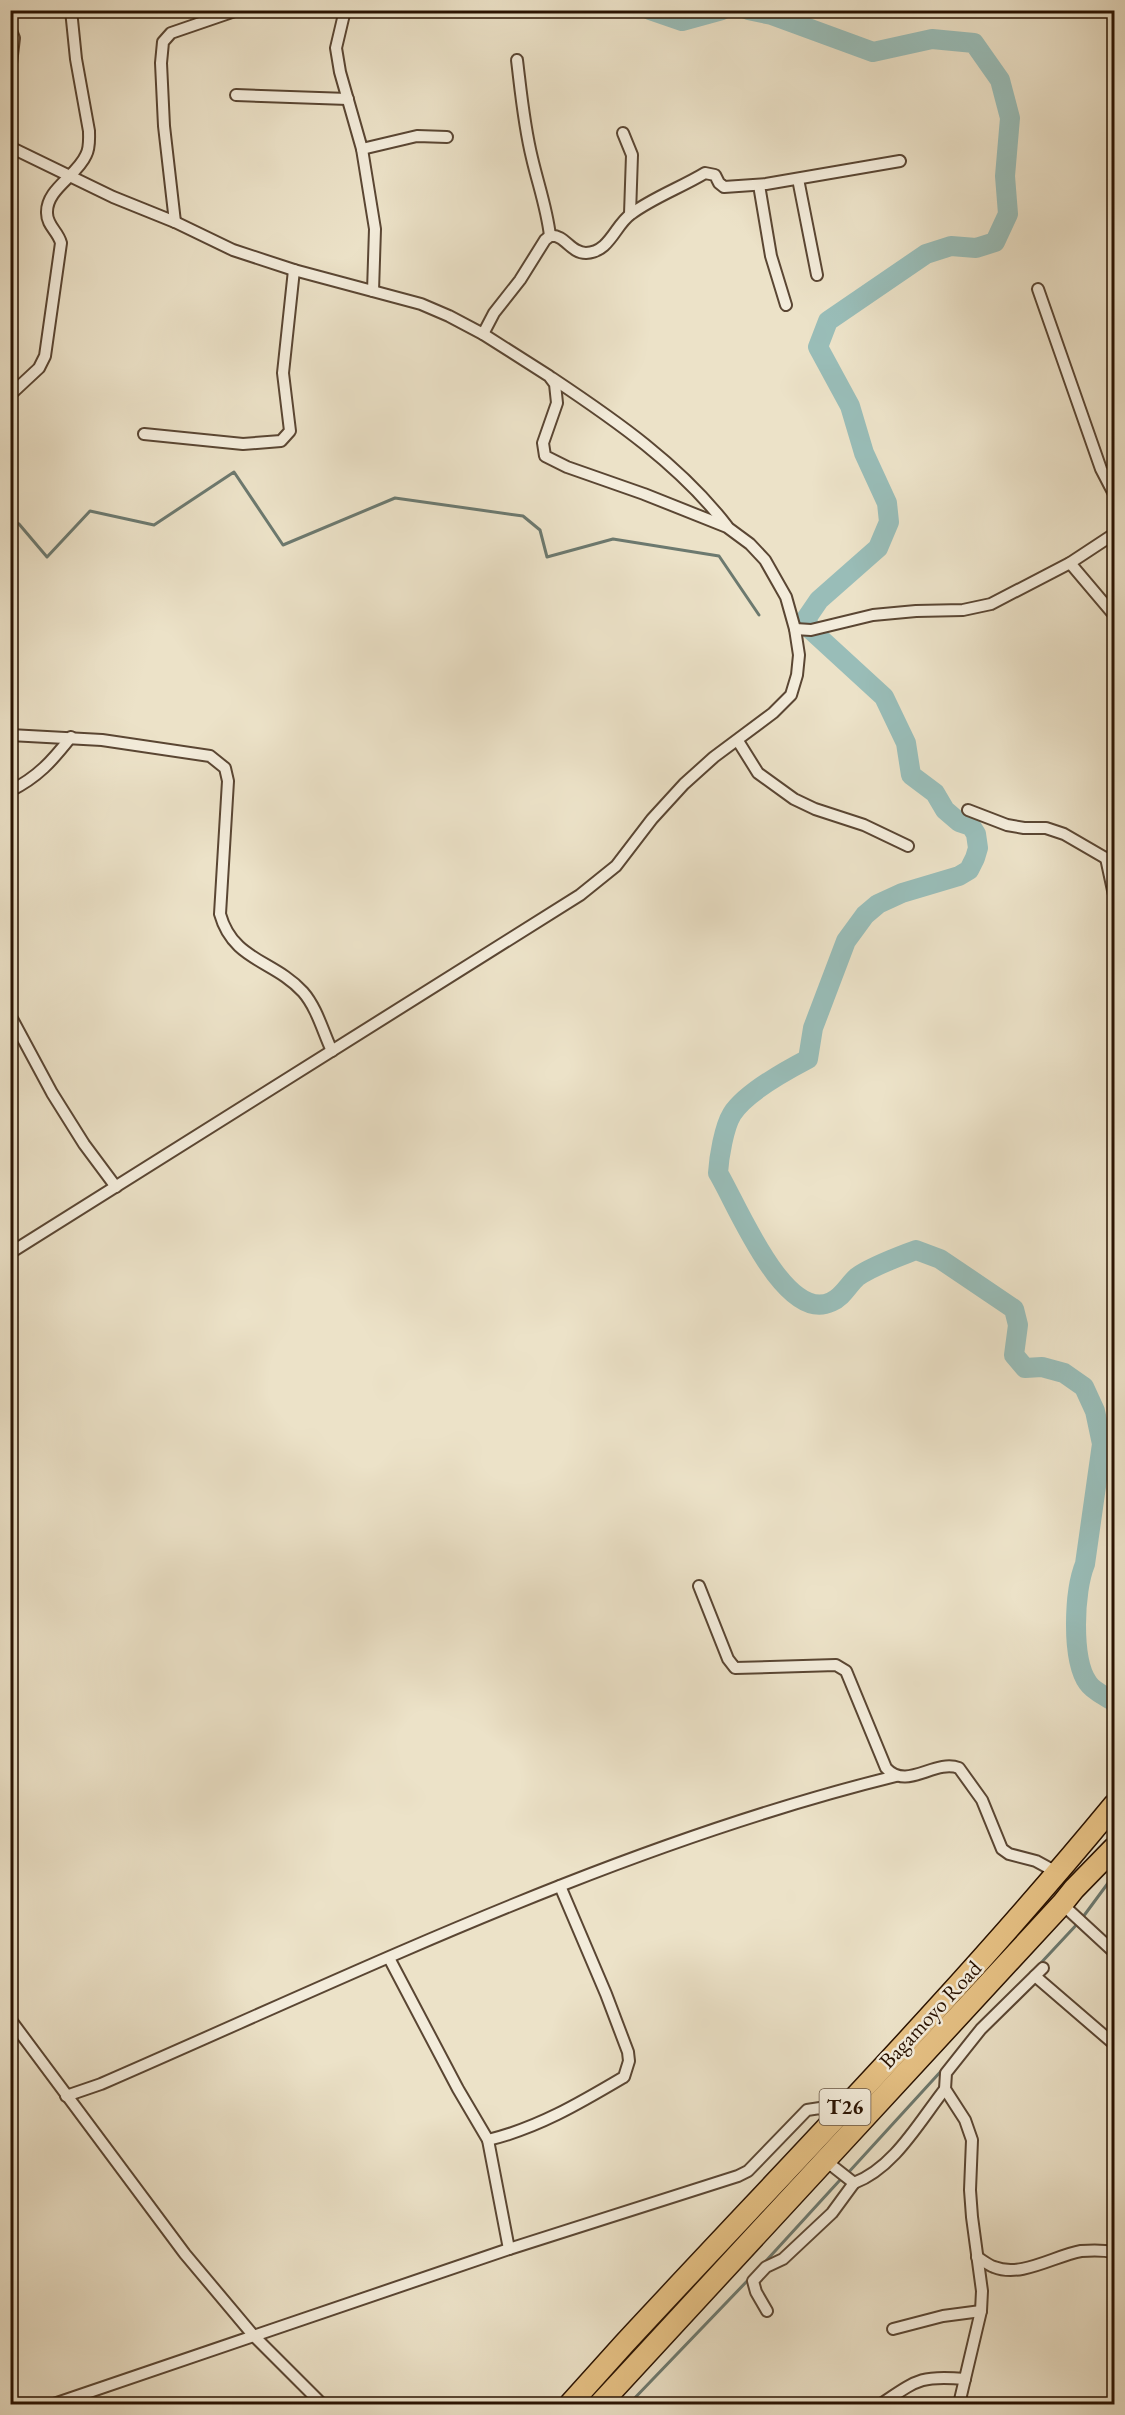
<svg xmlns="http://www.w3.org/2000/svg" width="1125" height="2415" font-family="'EB Garamond',serif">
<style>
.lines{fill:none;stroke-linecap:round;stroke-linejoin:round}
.stream{stroke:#6c796f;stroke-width:3}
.river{stroke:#99bdb8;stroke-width:20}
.street-casing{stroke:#5a4633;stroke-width:14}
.highway-casing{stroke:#291201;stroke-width:24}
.street{stroke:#f3ecdb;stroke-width:10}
.highway{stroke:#e6c184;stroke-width:21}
.labels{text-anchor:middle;stroke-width:5;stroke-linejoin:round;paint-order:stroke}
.shield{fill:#f3ecdb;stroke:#665342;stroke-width:1.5}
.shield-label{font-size:21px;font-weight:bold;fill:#291201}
.street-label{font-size:22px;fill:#291201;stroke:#f3ecdb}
</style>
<rect width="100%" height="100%" fill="#ece2c8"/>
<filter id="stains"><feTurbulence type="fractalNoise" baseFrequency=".00333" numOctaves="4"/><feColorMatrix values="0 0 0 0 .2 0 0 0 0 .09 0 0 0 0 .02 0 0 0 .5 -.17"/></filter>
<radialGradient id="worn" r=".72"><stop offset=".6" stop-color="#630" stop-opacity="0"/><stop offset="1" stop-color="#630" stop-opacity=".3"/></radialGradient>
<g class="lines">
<g class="stream">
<path d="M10 521 19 524 47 557 90 511 154 525 234 472 283 545 395 498 523 516 540 530 547 557 613 539 719 556 759 615"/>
<path d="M1106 1799 1114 1789"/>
<path d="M1039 1965 1080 1921 1114 1875"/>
<path d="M847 2174 943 2069"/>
<path d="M765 2262 840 2180"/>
<path d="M629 2404 750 2278"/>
</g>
<g class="river">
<path d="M650 10 682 21 722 10"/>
<path d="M748 10 772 15 873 52 932 39 974 43 1000 80 1010 118 1005 176 1008 214 995 242 976 248 951 246 926 254 828 321 818 347 850 406 864 453 887 503 889 522 878 548 819 600 806 619 811 630 884 697 906 743 911 775 935 793 945 810 959 822 971 826 976 834 978 848 975 858 969 870 959 876 902 893 878 904 865 915 846 941 813 1028 808 1059C787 1070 745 1093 732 1114 724 1127 719 1157 718 1173 736 1202 784 1324 831 1302 843 1297 848 1285 857 1277 872 1266 898 1257 916 1250L940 1259 1014 1309 1018 1325 1014 1355 1025 1368 1042 1367 1064 1373 1084 1387 1095 1411 1102 1444 1085 1564C1074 1591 1071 1659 1088 1683 1093 1691 1107 1697 1114 1702"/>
</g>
<g class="street-casing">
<g id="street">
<path d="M345 10 336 48 340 72 362 149 375 229 373 291"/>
<path d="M10 28 14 38 10 72"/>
<path d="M517 60C521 93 524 126 532 158 538 184 547 209 550 236"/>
<path d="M236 95 348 99"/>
<path d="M623 133 632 155 630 214"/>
<path d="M10 147 113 197 175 222 233 250 294 270 421 304 449 316 483 334 549 376 555 384 557 403 543 443 545 456 567 467 644 494 727 527 750 544 765 560 786 597 795 629 799 655 797 675 791 695 773 713 714 757 684 784 652 819 616 866 580 895 10 1253"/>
<path d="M362 149 417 136 447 137"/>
<path d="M798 179 817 275"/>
<path d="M759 185 771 256 786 305"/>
<path d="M175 222 164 126 161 63 163 42 171 33 238 10"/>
<path d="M1038 289 1101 469 1114 494"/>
<path d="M483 334 494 313 520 280 545 240 550 236C565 234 570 253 586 253 610 252 615 225 631 214 652 198 682 187 705 173L715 175 719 183 724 187 766 184 900 161"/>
<path d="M552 378C615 420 680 465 727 526"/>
<path d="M10 395 39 368 45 356 61 243C58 231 47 226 47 213 46 189 77 176 86 155 90 148 89 139 89 131L76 59 71 10"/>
<path d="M144 434 243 444 281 441 290 431 283 373 294 270"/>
<path d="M1070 563 1114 615"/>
<path d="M795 629 811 630 873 615 916 611 963 610 991 604 1070 563 1114 534"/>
<path d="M10 735 102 740 210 756 225 768 228 781 220 914C233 961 274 960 303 992 317 1008 323 1032 332 1051"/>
<path d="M738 741 758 773 794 799 815 809 864 825 908 846"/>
<path d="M10 791C38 777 52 761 71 737"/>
<path d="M968 810 1007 825 1024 828H1046L1064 834 1114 863"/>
<path d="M1106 858 1114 895"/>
<path d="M10 1015 52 1093 84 1144 116 1187"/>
<path d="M699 1586 728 1659 735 1668 836 1665 846 1671 886 1768C907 1791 934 1759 959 1768L982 1800 1002 1849 1009 1854 1036 1861 1058 1873"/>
<path d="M1062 1904 1114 1952"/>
<path d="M389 1958 458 2089 488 2140 509 2249"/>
<path d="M1035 1976 1114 2044"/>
<path d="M10 2019 185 2254 253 2335 322 2404"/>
<path d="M66 2096 101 2084C361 1971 620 1844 896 1776"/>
<path d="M488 2140C538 2128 580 2103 624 2077L629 2061 628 2052 606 1994 560 1886"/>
<path d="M826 2161 854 2183C894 2168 919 2122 945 2089"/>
<path d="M977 2257C982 2260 988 2265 994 2267 1021 2278 1054 2256 1081 2251 1093 2250 1103 2250 1114 2252"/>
<path d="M767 2311 756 2292 753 2281 766 2267 783 2259 832 2213 854 2183"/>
<path d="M893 2329 943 2316 981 2311"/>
<path d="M54 2404 509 2249 738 2176 748 2171 807 2110 820 2108 835 2118"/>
<path d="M881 2404C917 2380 921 2375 965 2379"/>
<path d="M959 2404 981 2311 982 2291 972 2217 970 2190 972 2140 965 2120 945 2089 946 2073 981 2029 1043 1968"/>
<path d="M1110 2404 1114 2400"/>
</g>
</g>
<g class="highway-casing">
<g id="highway">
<path d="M570 2404 624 2344C789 2166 960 1992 1114 1805"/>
<path d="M600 2404 1062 1904 1074 1889 1114 1848"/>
</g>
</g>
<use href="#street" class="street"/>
<use href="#highway" class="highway"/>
</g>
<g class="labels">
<rect class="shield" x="819.5" y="2089" width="51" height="36" rx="4.5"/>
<g class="shield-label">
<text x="845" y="2114">T26</text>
</g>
<g class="street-label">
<text transform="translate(930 2014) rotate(-47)" y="8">Bagamoyo Road</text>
</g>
</g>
<rect width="1125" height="2415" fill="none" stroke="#ece2c8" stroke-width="36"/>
<rect x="12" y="12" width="1101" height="2391" fill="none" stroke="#291201" stroke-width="3"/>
<rect x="18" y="18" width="1089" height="2379" fill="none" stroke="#291201" stroke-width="1.5"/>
<rect width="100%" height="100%" filter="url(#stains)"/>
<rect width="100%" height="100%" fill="url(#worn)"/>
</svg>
